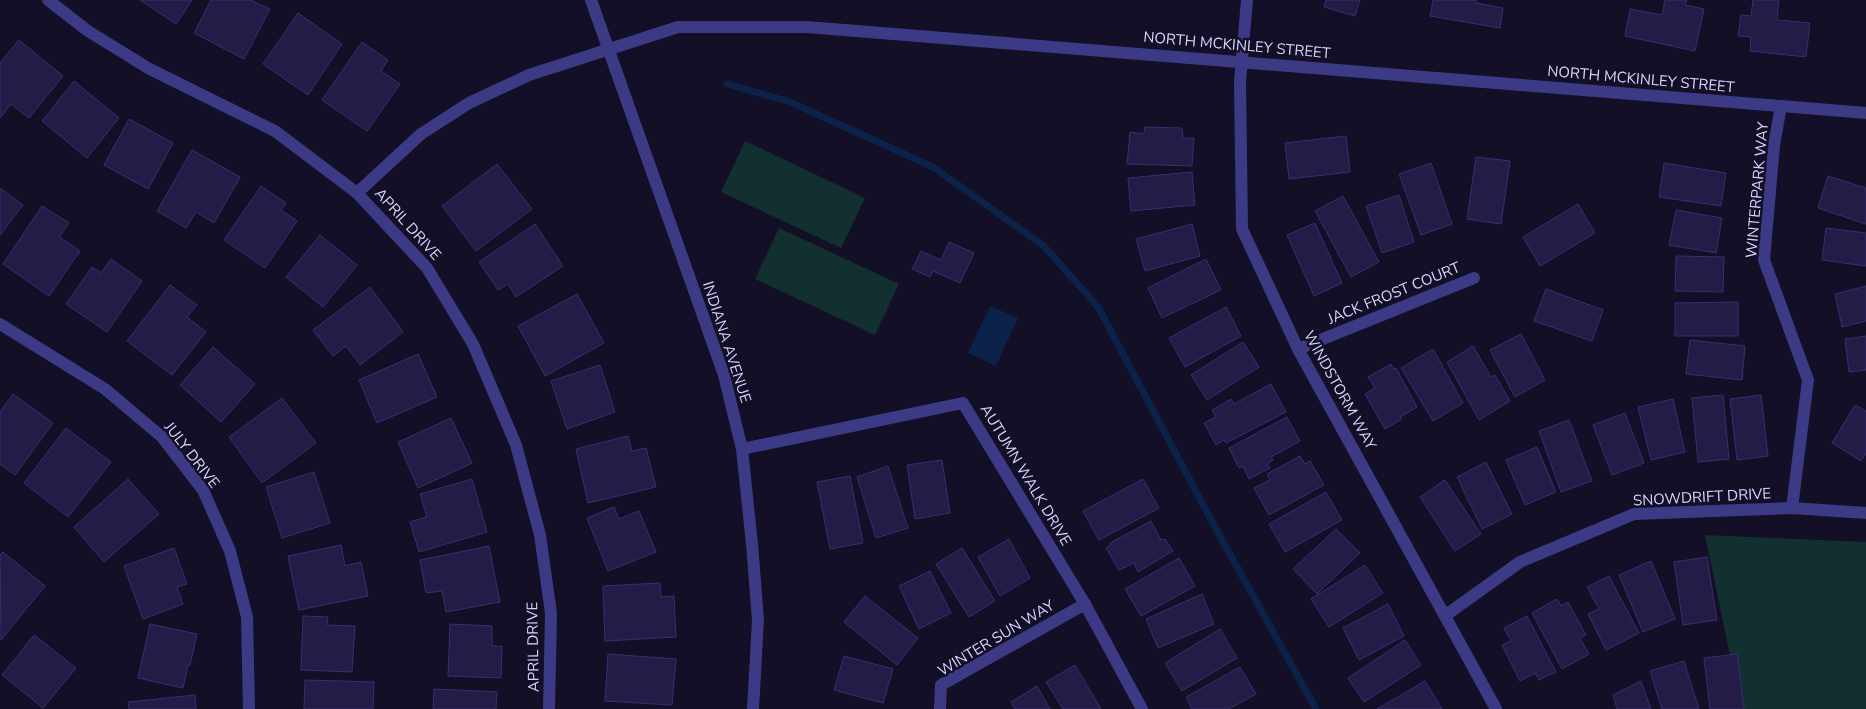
<svg xmlns="http://www.w3.org/2000/svg" width="1866" height="709" font-family="'Nunito Sans',sans-serif">
<style>
.green{fill:#12302f}
.water{fill:#0c2248}
.lines{fill:none;stroke-linecap:round;stroke-linejoin:round}
.stream{stroke:#0c2248;stroke-width:7}
.building{fill:#241b47;stroke:#3b2d73}
.minor{stroke:#3d3a85;stroke-width:12}
.labels{text-anchor:middle;stroke-width:5;stroke-linejoin:round;paint-order:stroke}
.street-label{font-size:15px;fill:#d9d4ff;stroke:#130f26}
</style>
<rect width="100%" height="100%" fill="#130f26"/>
<g class="green">
<path d="M745 141 865 198 841 248 721 192Z"/>
<path d="M779 228 899 284 875 335 755 279Z"/>
<path d="M1705 535 1866 542V709H1741Z"/>
</g>
<path class="water" d="M990 306 1018 318 996 366 968 353Z"/>
<g class="lines">
<path class="stream" d="M727 84 790 102 933 167 1044 246 1098 307 1216 529 1316 709"/>
</g>
<g class="building">
<path d="M140 0H192L176 24Z"/>
<path d="M211 0H251L270 9 244 59 194 33Z"/>
<path d="M1326 0H1360L1355 16 1324 7Z"/>
<path d="M1433 0H1476V3L1503 8 1500 28 1430 16Z"/>
<path d="M1665 0H1687L1685 5 1704 9 1695 51 1625 36 1630 9 1662 15Z"/>
<path d="M1753 0H1779L1777 20 1810 23 1806 57 1750 51 1751 37 1738 36 1741 15 1751 16Z"/>
<path d="M298 13 342 44 308 95 263 64Z"/>
<path d="M19 40 63 76 29 118 11 104 0 118V63Z"/>
<path d="M362 42 388 60 381 71 400 84 367 131 322 100Z"/>
<path d="M74 81 119 118 87 158 42 121Z"/>
<path d="M129 119 173 143 148 189 104 165Z"/>
<path d="M1145 127 1182 128 1183 138H1194L1192 166 1127 164 1130 132 1144 134Z"/>
<path d="M1346 136 1350 172 1289 179 1285 143Z"/>
<path d="M192 150 240 177 214 223 196 212 186 228 157 211Z"/>
<path d="M1476 157 1510 161 1501 224 1467 219Z"/>
<path d="M1431 163 1452 224 1421 235 1399 174Z"/>
<path d="M1664 163 1726 173 1721 206 1659 197Z"/>
<path d="M497 164 532 209 476 251 442 206Z"/>
<path d="M1192 172 1195 205 1131 211 1128 178Z"/>
<path d="M1828 176 1866 188V224L1818 208Z"/>
<path d="M261 186 286 203 281 210 297 221 265 268 224 240Z"/>
<path d="M0 188 23 205 0 235Z"/>
<path d="M1399 195 1414 242 1382 253 1366 206Z"/>
<path d="M1343 196 1379 262 1351 277 1315 211Z"/>
<path d="M1578 204 1595 233 1540 266 1523 237Z"/>
<path d="M42 206 69 223 59 237 80 251 49 296 3 264Z"/>
<path d="M1676 210 1722 218 1716 253 1669 245Z"/>
<path d="M1315 223 1342 283 1314 296 1287 235Z"/>
<path d="M535 224 563 266 516 297 508 284 498 290 479 262Z"/>
<path d="M1192 224 1200 256 1145 271 1136 239Z"/>
<path d="M1826 228 1866 233V266L1822 260Z"/>
<path d="M320 235 357 265 323 307 286 277Z"/>
<path d="M949 242 974 253 960 283 933 271 930 277 912 269 921 251 941 260Z"/>
<path d="M1676 256 1724 257 1723 292 1675 291Z"/>
<path d="M111 259 142 281 107 332 66 304 92 267 101 273Z"/>
<path d="M1206 259 1221 290 1162 318 1148 288Z"/>
<path d="M170 285 197 305 187 317 206 332 172 375 127 341Z"/>
<path d="M1866 286V321L1842 327 1835 294Z"/>
<path d="M370 287 403 332 360 365 346 346 333 356 313 330Z"/>
<path d="M1546 289 1603 310 1592 341 1534 321Z"/>
<path d="M577 294 604 343 545 376 518 326Z"/>
<path d="M1738 302V336H1675V303Z"/>
<path d="M1226 307 1241 336 1185 367 1169 338Z"/>
<path d="M1521 334 1545 380 1515 397 1490 350Z"/>
<path d="M1866 336V370L1849 372 1845 339Z"/>
<path d="M1690 340 1745 346 1742 380 1686 374Z"/>
<path d="M1243 342 1259 367 1207 400 1191 375Z"/>
<path d="M1473 346 1491 377 1495 375 1510 401 1479 420 1447 362Z"/>
<path d="M213 347 255 384 221 422 180 385Z"/>
<path d="M1433 349 1463 403 1433 421 1401 368Z"/>
<path d="M418 354 437 397 377 423 359 380Z"/>
<path d="M1391 364 1393 369 1396 368 1417 407 1400 417 1402 419 1385 429 1365 394 1375 388 1368 377Z"/>
<path d="M600 365 615 412 567 429 551 381Z"/>
<path d="M1271 384 1286 412 1226 443 1224 440 1216 445 1204 423 1216 417 1212 410 1231 399 1234 404Z"/>
<path d="M13 394 53 423 15 475 0 464V412Z"/>
<path d="M1723 395 1729 459 1698 462 1692 398Z"/>
<path d="M1761 395 1768 456 1737 460 1730 399Z"/>
<path d="M282 398 316 443 262 483 229 437Z"/>
<path d="M1673 399 1685 452 1651 460 1638 407Z"/>
<path d="M1855 405 1866 411V453L1861 461 1832 443Z"/>
<path d="M1625 413 1644 463 1612 475 1593 425Z"/>
<path d="M1287 417 1300 441 1271 457 1273 460 1267 464 1270 468 1249 479 1243 466 1239 468 1229 448Z"/>
<path d="M451 418 472 463 418 488 398 442Z"/>
<path d="M1569 420 1592 481 1561 492 1539 431Z"/>
<path d="M66 428 111 462 68 517 24 483Z"/>
<path d="M628 436 632 451 646 448 656 487 588 503 576 449Z"/>
<path d="M1537 447 1556 492 1525 505 1506 460Z"/>
<path d="M1300 456 1305 464 1310 461 1324 485 1269 515 1254 488 1270 480 1267 474Z"/>
<path d="M942 460 950 513 915 519 907 465Z"/>
<path d="M1486 462 1512 514 1482 529 1457 477Z"/>
<path d="M888 466 908 528 876 538 857 477Z"/>
<path d="M314 472 330 523 282 538 266 487Z"/>
<path d="M850 476 863 543 830 549 817 482Z"/>
<path d="M128 479 159 514 104 562 74 527Z"/>
<path d="M472 479 487 532 419 552 410 522 427 517 420 494Z"/>
<path d="M1143 479 1159 508 1099 540 1083 511Z"/>
<path d="M1445 480 1481 534 1455 551 1420 497Z"/>
<path d="M1326 492 1342 520 1285 552 1269 524Z"/>
<path d="M614 507 619 519 639 511 656 552 608 571 587 518Z"/>
<path d="M1151 521 1161 540 1165 539 1173 551 1138 572 1134 563 1119 570 1106 548 1111 545 1110 543Z"/>
<path d="M1336 529 1360 553 1317 594 1293 569Z"/>
<path d="M1009 539 1030 578 1000 596 978 557Z"/>
<path d="M341 545 345 566 361 562 368 596 299 610 288 556Z"/>
<path d="M489 546 500 602 446 612 442 591 426 593 420 560Z"/>
<path d="M174 548 187 584 177 587 183 604 143 619 124 566Z"/>
<path d="M962 548 995 601 969 617 936 564Z"/>
<path d="M3 552 45 586 1 640 0 555Z"/>
<path d="M1707 557 1717 620 1683 625 1674 562Z"/>
<path d="M1179 558 1195 586 1141 616 1125 589Z"/>
<path d="M1651 561 1675 619 1643 632 1619 575Z"/>
<path d="M1365 565 1383 593 1329 627 1311 599Z"/>
<path d="M930 571 951 613 919 629 899 586Z"/>
<path d="M1609 576 1639 633 1606 650 1588 614 1599 609 1587 587Z"/>
<path d="M660 583 661 597 674 596 676 637 605 641 603 586Z"/>
<path d="M1202 594 1214 624 1158 648 1146 619Z"/>
<path d="M865 596 918 638 897 665 844 622Z"/>
<path d="M1557 599 1561 606 1568 602 1586 635 1580 638 1589 654 1562 669 1532 613Z"/>
<path d="M1388 604 1404 636 1359 660 1343 628Z"/>
<path d="M303 616 328 617 327 625 355 626 352 672 301 670Z"/>
<path d="M1527 616 1556 672 1539 680 1535 673 1520 681 1502 645 1511 641 1504 628Z"/>
<path d="M150 624 197 634 190 665H188L183 688 138 678Z"/>
<path d="M450 624 492 626V646H502L501 678 448 676Z"/>
<path d="M1220 629 1237 658 1182 691 1165 663Z"/>
<path d="M34 635 76 668 43 708 2 675Z"/>
<path d="M1405 640 1421 665 1364 702 1348 678Z"/>
<path d="M608 654 676 659 672 705 605 701Z"/>
<path d="M1737 654 1744 709H1710L1704 658Z"/>
<path d="M844 656 893 669 883 703 834 690Z"/>
<path d="M1684 661 1699 709H1662L1650 671Z"/>
<path d="M1075 665 1101 709H1063L1046 682Z"/>
<path d="M1240 667 1256 694 1229 709H1192L1186 697Z"/>
<path d="M305 680 374 682 373 709H304Z"/>
<path d="M1425 681 1442 709H1377Z"/>
<path d="M1641 681 1651 709H1617L1613 695Z"/>
<path d="M1037 686 1050 709H1015L1011 702Z"/>
<path d="M434 689 497 692 496 709H433Z"/>
<path d="M195 695 196 709H129L128 702Z"/>
</g>
<g class="lines">
<g class="minor">
<path d="M48 0 88 31 148 68 275 131 357 193 427 268 473 344 516 445 540 535 551 613 549 709"/>
<path d="M591 0 724 375 742 449 752 544 758 620 753 709"/>
<path d="M1247 0 1240 82 1242 229 1298 349 1496 709"/>
<path d="M1781 106 1774 145 1764 260 1808 380 1792 508"/>
<path d="M357 193 421 134 469 103 529 75 678 27H807L1866 113"/>
<path d="M0 324 105 389 162 437 203 490 230 551 247 617 249 709"/>
<path d="M1298 349 1474 278"/>
<path d="M742 449 963 403 1085 604 1142 709"/>
<path d="M1446 615 1520 562 1634 514 1792 508 1866 513"/>
<path d="M940 709 941 685 1085 604"/>
</g>
</g>
<g class="labels">
<g class="street-label">
<text transform="translate(1237 45) rotate(5)" y="5">NORTH MCKINLEY STREET</text>
<text transform="translate(1641 79) rotate(5)" y="5">NORTH MCKINLEY STREET</text>
<text transform="translate(1757 190) rotate(-85)" y="5">WINTERPARK WAY</text>
<text transform="translate(408 224) rotate(48)" y="5">APRIL DRIVE</text>
<text transform="translate(1394 293) rotate(-22)" y="5">JACK FROST COURT</text>
<text transform="translate(727 342) rotate(72)" y="5">INDIANA AVENUE</text>
<text transform="translate(1340 390) rotate(61)" y="5">WINDSTORM WAY</text>
<text transform="translate(192 455) rotate(52)" y="5">JULY DRIVE</text>
<text transform="translate(1026 475) rotate(59)" y="5">AUTUMN WALK DRIVE</text>
<text transform="translate(1702 497) rotate(-3)" y="5">SNOWDRIFT DRIVE</text>
<text transform="translate(996 638) rotate(-31)" y="5">WINTER SUN WAY</text>
<text transform="translate(533 647) rotate(-91)" y="5">APRIL DRIVE</text>
</g>
</g>
</svg>
